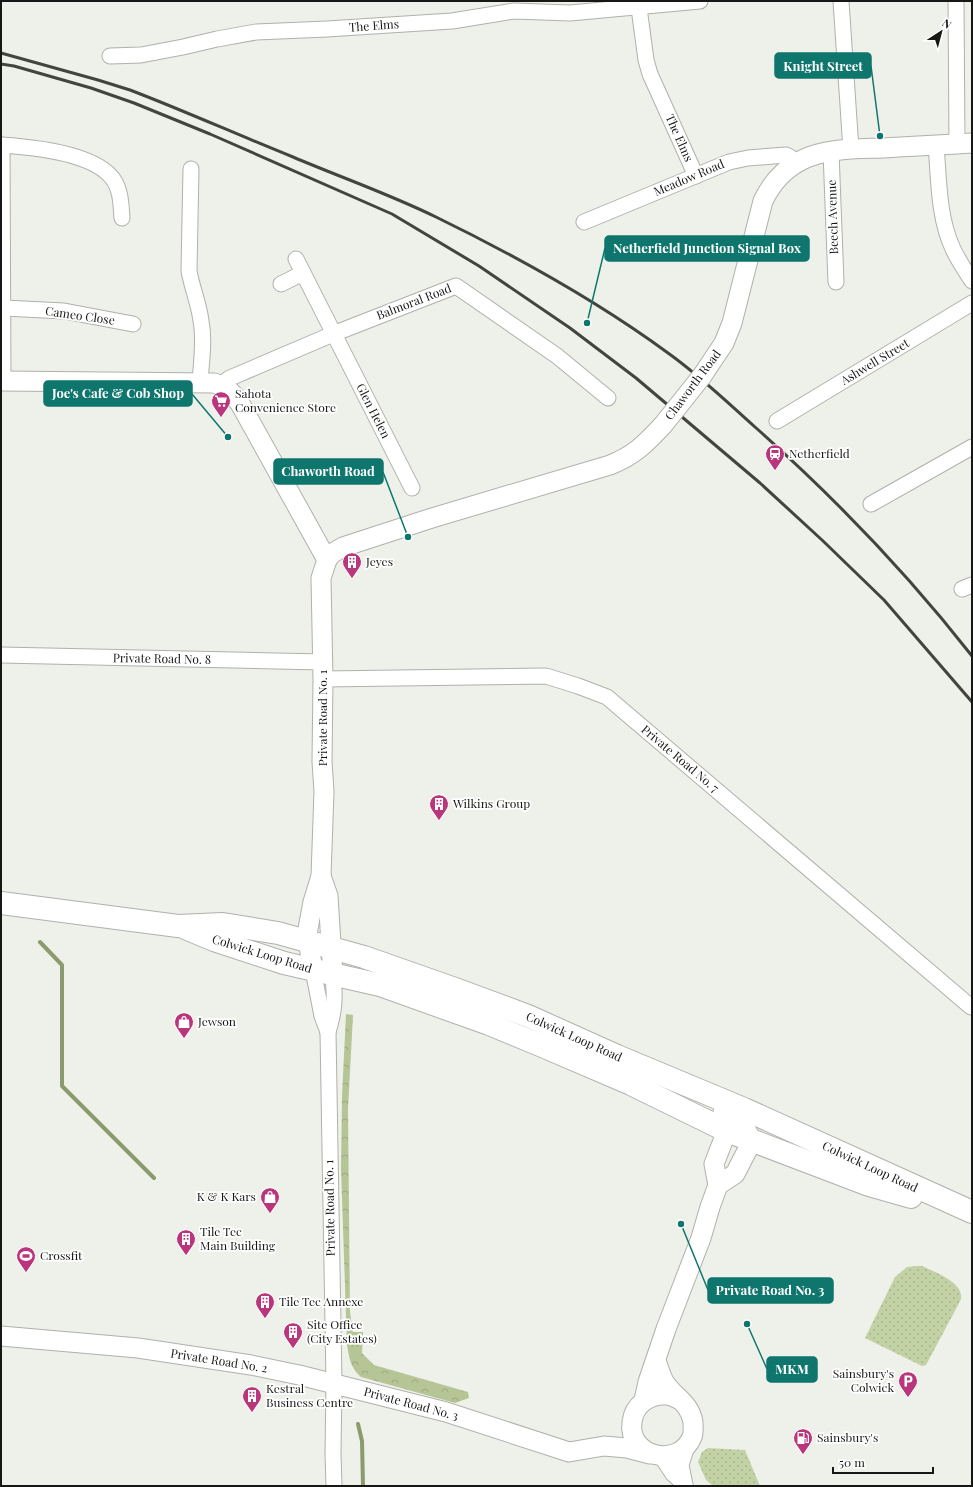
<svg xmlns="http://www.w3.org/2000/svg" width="973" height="1487" font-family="'Playfair Display',serif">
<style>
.grass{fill:url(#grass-dots)}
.forest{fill:url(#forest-crowns)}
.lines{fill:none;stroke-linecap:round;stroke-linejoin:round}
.stream{stroke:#8c9b6d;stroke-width:4}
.minor-casing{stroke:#afb1aa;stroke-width:17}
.tertiary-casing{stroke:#afb1aa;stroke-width:21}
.primary-casing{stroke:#afb1aa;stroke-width:24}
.minor{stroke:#fff;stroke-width:15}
.tertiary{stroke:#fff;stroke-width:19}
.primary{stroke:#fff;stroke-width:22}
.rail{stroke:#434440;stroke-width:3}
.tertiary-bridge-casing{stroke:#afb1aa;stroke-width:21;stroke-linecap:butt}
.tertiary-bridge{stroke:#fff;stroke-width:19}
.labels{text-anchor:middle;stroke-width:3.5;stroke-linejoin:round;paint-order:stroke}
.street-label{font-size:12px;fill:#171815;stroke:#fff}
.poi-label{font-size:12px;fill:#171815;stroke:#fff;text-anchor:start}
.leader{fill:none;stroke:#0f766e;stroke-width:1.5}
.callout-dot{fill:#0f766e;stroke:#fff;stroke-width:1.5}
.callout{fill:#0f766e;stroke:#0f766e;stroke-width:1.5}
.callout-label{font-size:13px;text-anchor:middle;font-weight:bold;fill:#fff}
</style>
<defs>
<pattern id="grass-dots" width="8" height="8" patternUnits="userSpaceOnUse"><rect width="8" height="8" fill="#c3d2a5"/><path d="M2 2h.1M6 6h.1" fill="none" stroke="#a7b48d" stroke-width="1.8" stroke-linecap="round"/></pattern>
<pattern id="forest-crowns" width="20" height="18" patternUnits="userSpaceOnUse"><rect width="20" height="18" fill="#b6c596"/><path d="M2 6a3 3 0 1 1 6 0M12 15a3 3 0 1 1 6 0" fill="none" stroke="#9ca880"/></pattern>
</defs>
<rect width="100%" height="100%" fill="#eef1e9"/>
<g class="grass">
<path d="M917 1266H922C934 1272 964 1282 961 1299 960 1301 958 1305 957 1307L926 1365 922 1366 865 1338 895 1277 907 1267Z"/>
<path d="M708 1448 745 1450 760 1486H713L706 1480 698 1462 702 1452Z"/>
</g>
<path class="forest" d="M346 1014 353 1015 348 1109 350 1312 353 1332H363L362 1353 374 1365 468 1392 469 1398 455 1403 361 1377C351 1369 349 1358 347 1345L341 1169 342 1096Z"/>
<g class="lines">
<g class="stream">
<path d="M40 942 62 965V1086L154 1178"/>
<path d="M358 1424 362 1441 363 1486"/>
</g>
<g class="minor-casing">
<g id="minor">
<path d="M841 1 851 150"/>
<path d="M956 1 957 144"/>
<path d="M639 8 646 60 650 74 696 176"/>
<path d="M110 56 141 55 183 47 217 39 256 32 327 29 452 21 514 11 570 13 700 1"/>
<path d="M1 145C32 147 94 153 113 179 121 190 121 205 122 218"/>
<path d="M2 145 3 381"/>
<path d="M936 145C939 179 938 217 953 249 958 260 965 270 972 281"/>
<path d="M831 152 836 282"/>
<path d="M191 169 189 271C192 288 199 304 201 321 205 341 201 363 200 383"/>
<path d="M584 222 729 162 748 158 786 155 790 157 797 163"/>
<path d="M296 259 412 488"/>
<path d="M281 284 303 273"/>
<path d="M4 308 64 311 133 324"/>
<path d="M220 385 230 378 333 334 456 286 557 356 608 398"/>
<path d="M777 421 972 303"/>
<path d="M871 504 972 447"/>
<path d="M962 589 972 585"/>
<path d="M1 655 323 662"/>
<path d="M323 679 546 676 578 686 607 697 971 1007"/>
<path d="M313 970 322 1016 328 1032"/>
<path d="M333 975C335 998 335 1009 328 1032L334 1383 333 1454 334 1486"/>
<path d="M661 1456 673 1474 685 1485"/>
<path d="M685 1485 681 1465 687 1446"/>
</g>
</g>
<g class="tertiary-casing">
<g id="tertiary">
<path d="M702 376 724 343 732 323 763 201C771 184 784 169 802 160 826 148 857 149 883 148 913 146 942 145 972 143"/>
<path d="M1 381 214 383C228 387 235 395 242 407L327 560"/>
<path d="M321 876 328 896 333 975"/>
<path d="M313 970 307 934 313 902 321 876 324 791 322 762 323 679 321 578 327 560 331 554 343 547 352 544 432 518 610 465C635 455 645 444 663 425"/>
<path d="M718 1185 735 1174 752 1141C745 1126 740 1117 723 1111"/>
<path d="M1 1336 138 1348 251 1365 299 1375 446 1412 569 1452 604 1446 627 1448 650 1454"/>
<path d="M656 1361C659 1368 661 1377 665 1383 675 1398 690 1403 693 1422 693 1427 694 1432 692 1437 679 1469 627 1457 632 1422 634 1405 649 1394 666 1395 671 1395 676 1398 680 1400"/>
<path d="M644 1400 648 1382 666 1329 701 1238 710 1207 718 1185 714 1164 733 1115 744 1109"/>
</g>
</g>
<g class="primary-casing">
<g id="primary">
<path d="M1 903 178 926 223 924 278 933 364 957 455 989 528 1016 617 1056 744 1109 972 1212"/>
<path d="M185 928 214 940 284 963 380 985 489 1024 540 1045 631 1084 727 1131 869 1185 911 1197"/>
</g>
</g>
<use href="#minor" class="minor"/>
<use href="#tertiary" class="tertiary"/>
<use href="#primary" class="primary"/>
<g class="rail">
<path d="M1 53 98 80 130 90C185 111 238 135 293 157 340 177 389 194 436 217 516 256 596 300 668 353 699 375 727 402 755 427 834 497 907 573 972 656"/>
<path d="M1 64 14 66 91 88 134 103 210 134 392 214 479 266 570 328 636 378 760 483 822 540 884 600 972 702"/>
</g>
<g class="tertiary-bridge-casing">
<path id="tertiary-bridge" d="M663 425 702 376"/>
</g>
<use href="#tertiary-bridge" class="tertiary-bridge"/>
</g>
<defs>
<g id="supermarket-pin" transform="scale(1)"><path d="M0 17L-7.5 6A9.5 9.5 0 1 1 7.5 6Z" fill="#ba367c" stroke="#fff"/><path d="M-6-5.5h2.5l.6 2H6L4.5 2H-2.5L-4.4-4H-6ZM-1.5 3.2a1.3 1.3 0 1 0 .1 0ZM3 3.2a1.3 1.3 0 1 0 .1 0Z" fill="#fff"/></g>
<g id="station-pin" transform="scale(1)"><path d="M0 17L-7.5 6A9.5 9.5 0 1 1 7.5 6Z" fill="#ba367c" stroke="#fff"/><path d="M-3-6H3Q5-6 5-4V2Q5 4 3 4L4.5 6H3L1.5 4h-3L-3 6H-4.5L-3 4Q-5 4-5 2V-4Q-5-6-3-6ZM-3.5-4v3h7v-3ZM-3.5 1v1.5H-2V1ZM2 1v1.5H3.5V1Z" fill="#fff"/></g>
<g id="building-pin" transform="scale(1)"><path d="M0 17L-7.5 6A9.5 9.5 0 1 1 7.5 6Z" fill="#ba367c" stroke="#fff"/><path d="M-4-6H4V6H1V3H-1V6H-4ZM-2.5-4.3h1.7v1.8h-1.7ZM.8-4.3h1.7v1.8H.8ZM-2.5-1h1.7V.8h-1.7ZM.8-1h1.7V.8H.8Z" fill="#fff"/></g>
<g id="shop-pin" transform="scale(1)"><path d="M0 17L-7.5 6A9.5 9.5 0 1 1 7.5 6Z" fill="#ba367c" stroke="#fff"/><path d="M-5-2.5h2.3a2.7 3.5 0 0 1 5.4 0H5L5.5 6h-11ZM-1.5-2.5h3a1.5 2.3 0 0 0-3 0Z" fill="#fff"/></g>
<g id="stadium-pin" transform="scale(1)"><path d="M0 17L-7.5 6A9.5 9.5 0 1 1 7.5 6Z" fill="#ba367c" stroke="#fff"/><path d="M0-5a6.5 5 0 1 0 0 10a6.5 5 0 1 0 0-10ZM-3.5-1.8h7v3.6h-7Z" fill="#fff"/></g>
<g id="parking-pin" transform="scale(1)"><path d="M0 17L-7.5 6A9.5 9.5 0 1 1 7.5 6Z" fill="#ba367c" stroke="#fff"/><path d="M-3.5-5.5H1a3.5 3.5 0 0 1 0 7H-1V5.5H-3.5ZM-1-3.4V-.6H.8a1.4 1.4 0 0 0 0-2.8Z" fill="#fff"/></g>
<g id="fuel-pin" transform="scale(1)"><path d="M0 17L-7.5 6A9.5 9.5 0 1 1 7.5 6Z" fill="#ba367c" stroke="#fff"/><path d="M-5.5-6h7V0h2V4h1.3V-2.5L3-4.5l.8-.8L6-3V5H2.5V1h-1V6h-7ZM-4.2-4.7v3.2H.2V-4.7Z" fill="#fff"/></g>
</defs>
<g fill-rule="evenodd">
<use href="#supermarket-pin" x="221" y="401"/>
<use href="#station-pin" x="775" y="454"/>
<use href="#building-pin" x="352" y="562"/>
<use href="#building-pin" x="439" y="804"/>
<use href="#shop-pin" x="184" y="1022"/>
<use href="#shop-pin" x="270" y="1197"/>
<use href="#building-pin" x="186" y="1239"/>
<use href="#stadium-pin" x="26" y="1256"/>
<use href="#building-pin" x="265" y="1302"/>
<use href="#building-pin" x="293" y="1332"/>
<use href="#parking-pin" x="908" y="1381"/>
<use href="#building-pin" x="252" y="1396"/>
<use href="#fuel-pin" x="803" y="1438"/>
</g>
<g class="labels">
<g class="street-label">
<text transform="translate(374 26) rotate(-4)" y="4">The Elms</text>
<text transform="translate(679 138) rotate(66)" y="4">The Elms</text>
<text transform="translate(689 178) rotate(-23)" y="4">Meadow Road</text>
<text transform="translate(833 217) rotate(-92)" y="4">Beech Avenue</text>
<text transform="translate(414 302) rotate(-21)" y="4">Balmoral Road</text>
<text transform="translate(80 316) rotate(8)" y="4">Cameo Close</text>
<text transform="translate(875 362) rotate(-31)" y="4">Ashwell Street</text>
<text transform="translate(693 385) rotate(-53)" y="4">Chaworth Road</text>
<text transform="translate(373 411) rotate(63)" y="4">Glen Helen</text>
<text transform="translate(162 659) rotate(1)" y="4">Private Road No. 8</text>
<text transform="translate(323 718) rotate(-90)" y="4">Private Road No. 1</text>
<text transform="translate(680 759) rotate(40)" y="4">Private Road No. 7</text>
<text transform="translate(262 954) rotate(17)" y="4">Colwick Loop Road</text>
<text transform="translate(574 1037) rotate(24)" y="4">Colwick Loop Road</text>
<text transform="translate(870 1167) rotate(25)" y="4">Colwick Loop Road</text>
<text transform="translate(330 1208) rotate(-91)" y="4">Private Road No. 1</text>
<text transform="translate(219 1361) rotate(9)" y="4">Private Road No. 2</text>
<text transform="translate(411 1404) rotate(15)" y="4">Private Road No. 3</text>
</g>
<g class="poi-label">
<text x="235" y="398">Sahota<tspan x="235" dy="14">Convenience Store</tspan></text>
<text x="789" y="458">Netherfield</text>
<text x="366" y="566">Jeyes</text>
<text x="453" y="808">Wilkins Group</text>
<text x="198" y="1026">Jewson</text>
<text x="256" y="1201" text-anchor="end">K &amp; K Kars</text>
<text x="200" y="1236">Tile Tec<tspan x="200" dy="14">Main Building</tspan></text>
<text x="40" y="1260">Crossfit</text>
<text x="279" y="1306">Tile Tec Annexe</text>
<text x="307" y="1329">Site Office<tspan x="307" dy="14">(City Estates)</tspan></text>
<text x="894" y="1378" text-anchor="end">Sainsbury's<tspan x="894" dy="14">Colwick</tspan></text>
<text x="266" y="1393">Kestral<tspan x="266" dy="14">Business Centre</tspan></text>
<text x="817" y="1442">Sainsbury's</text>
</g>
</g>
<path class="leader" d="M880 136L871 66M587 323L605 248M228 437L192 394M408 537L383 472M681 1224L708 1290M747 1324L767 1369"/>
<g class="callout-dot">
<circle cx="880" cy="136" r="4"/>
<circle cx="587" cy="323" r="4"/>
<circle cx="228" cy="437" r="4"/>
<circle cx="408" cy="537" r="4"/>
<circle cx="681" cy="1224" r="4"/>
<circle cx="747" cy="1324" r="4"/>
</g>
<g class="callout">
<rect x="775" y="53" width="96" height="25" rx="4"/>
<rect x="605" y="236" width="204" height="25" rx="4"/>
<rect x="44" y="381" width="148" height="25" rx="4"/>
<rect x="274" y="459" width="109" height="25" rx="4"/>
<rect x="708" y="1278" width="125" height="25" rx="4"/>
<rect x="767" y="1357" width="50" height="25" rx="4"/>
</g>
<g class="callout-label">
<text x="823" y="71">Knight Street</text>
<text x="707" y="253">Netherfield Junction Signal Box</text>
<text x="118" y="398">Joe's Cafe &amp; Cob Shop</text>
<text x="328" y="476">Chaworth Road</text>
<text x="770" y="1295">Private Road No. 3</text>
<text x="792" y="1374">MKM</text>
</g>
<rect width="973" height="1487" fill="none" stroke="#171815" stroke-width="4"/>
<g transform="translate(941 32) rotate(36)" stroke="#ffffff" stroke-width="3" paint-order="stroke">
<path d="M0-3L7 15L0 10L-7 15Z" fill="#171815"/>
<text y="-6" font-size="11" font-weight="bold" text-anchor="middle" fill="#171815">N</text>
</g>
<path d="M833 1467v6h100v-6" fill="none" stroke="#171815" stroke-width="2"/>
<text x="839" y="1467" font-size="12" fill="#171815" stroke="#ffffff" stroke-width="3" paint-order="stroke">50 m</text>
</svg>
